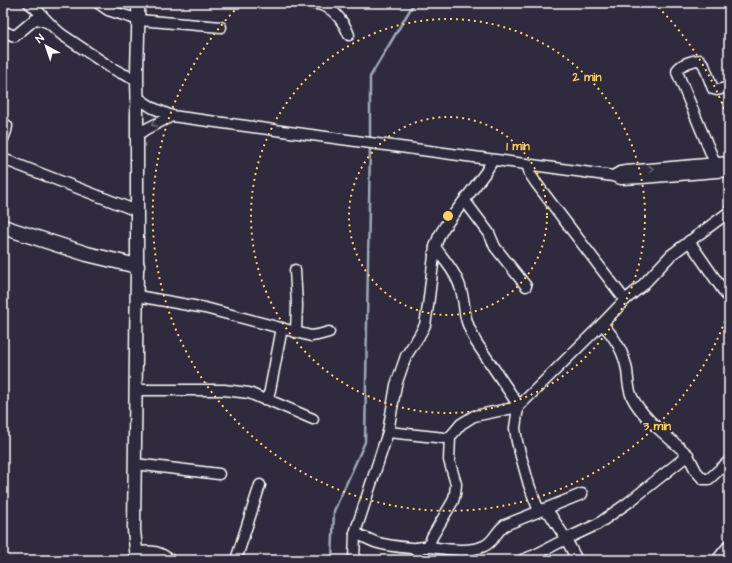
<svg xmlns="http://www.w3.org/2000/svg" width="732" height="563" font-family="'Architects Daughter',sans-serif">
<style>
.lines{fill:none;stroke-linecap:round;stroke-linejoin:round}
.stream{stroke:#a0a9b8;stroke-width:2.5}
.minor-casing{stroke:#fff;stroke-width:13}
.tertiary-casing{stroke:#fff;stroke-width:15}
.secondary-casing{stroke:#fff;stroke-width:17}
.minor{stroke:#2f2a3d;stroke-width:10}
.tertiary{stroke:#2f2a3d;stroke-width:12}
.secondary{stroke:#2f2a3d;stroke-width:14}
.oneway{stroke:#6d6a77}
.ring{fill:none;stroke:#ffd166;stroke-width:2;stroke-dasharray:2 4}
.centre{fill:#ffd166;stroke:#2f2a3d;stroke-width:2}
.ring-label{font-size:12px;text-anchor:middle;font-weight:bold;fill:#ffd166;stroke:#2f2a3d;stroke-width:4;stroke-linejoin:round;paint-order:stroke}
</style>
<rect width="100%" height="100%" fill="#2f2a3d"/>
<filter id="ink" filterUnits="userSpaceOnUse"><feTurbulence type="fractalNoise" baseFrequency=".025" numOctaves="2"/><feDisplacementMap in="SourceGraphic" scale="8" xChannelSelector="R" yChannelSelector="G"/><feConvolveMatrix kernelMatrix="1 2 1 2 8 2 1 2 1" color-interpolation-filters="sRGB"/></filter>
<g filter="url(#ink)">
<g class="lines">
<g class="stream">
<path d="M370 140V77L414 3"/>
<path d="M332 560 334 511 365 442 370 145"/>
</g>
<g class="minor-casing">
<g id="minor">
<path d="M29 3 36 9 49 23 61 34 110 67 121 73 137 80"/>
<path d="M98 3 108 10 139 20 221 27"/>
<path d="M312 3C316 4 320 4 324 6 335 10 345 24 349 35"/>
<path d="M3 31 12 35 15 36 34 20 38 19 49 23"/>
<path d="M138 98 153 108 172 116 613 176 621 179 642 178 729 171"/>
<path d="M3 122 7 126 6 131 3 139"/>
<path d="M137 135 146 129 172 116"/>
<path d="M3 159 137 211"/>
<path d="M715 163 677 72 678 69C682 64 693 60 700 60L704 65 713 89 717 90 729 87"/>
<path d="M527 164 530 174 536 183 625 300"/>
<path d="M613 176 620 172 626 171 729 162"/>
<path d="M465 201 489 233 495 247 526 286"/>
<path d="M689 241 727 296"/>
<path d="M435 247C445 261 457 274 461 290 464 300 464 309 466 318 468 327 472 334 476 342L517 403 518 407 515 428 517 442 529 485 537 506C540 511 546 510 550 514L566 539 535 555 522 560"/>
<path d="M295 270 297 305 296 332"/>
<path d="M137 296 205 308 311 336 318 335 329 332"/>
<path d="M602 324 625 300 642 286 671 255 729 212"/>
<path d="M136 390H224L249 393 263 399H266L268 397 270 390 282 328"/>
<path d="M266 399 313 419"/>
<path d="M388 432 445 438 450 437 461 424 474 416 518 407 602 324C614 336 624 353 627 370 628 378 628 389 632 397 642 418 671 439 688 455L629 502 612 514 598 524 566 539 577 560"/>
<path d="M688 455 696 471 703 479H709L729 461"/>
<path d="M135 464 219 474"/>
<path d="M355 533C362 536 368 539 375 542 387 546 399 547 411 548 418 549 423 546 430 547 446 549 469 553 484 546 494 542 496 531 505 525L582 494"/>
<path d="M428 547 432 537 453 501 455 494 456 484 449 460 450 437"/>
<path d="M417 548 419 560"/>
<path d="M137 552C152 551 158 550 170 560"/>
<path d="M236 560 260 485"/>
<path d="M354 560 355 533 388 432 396 385 406 356 419 336 425 325 428 306 435 247 439 236 445 226 485 173 493 160"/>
<path d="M717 560 729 545"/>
</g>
</g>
<g class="tertiary-casing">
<path id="tertiary" d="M137 560 134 530 137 266V109C138 98 137 88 137 78 137 53 139 28 138 3"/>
</g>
<g class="secondary-casing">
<path id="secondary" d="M3 227 87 254 137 266"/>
</g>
<use href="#minor" class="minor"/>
<use href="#tertiary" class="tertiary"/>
<use href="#secondary" class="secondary"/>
</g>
<defs><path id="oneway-chevron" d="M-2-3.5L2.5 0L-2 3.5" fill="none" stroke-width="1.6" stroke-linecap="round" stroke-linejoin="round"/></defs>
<g class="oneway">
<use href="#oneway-chevron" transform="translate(154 124) rotate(154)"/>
<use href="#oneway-chevron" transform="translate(651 169) rotate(-5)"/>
</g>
</g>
<g class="ring">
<circle cx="448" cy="216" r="99"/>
<circle cx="448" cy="216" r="197"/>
<path d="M729 310A296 296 0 1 1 242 3M654 3A296 296 0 0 1 729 122"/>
</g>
<circle cx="448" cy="216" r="6" class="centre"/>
<g class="ring-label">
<text x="587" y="81">2 min</text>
<text x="518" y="150">1 min</text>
<text x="657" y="430">3 min</text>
</g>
<rect width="732" height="563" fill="none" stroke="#2f2a3d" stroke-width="16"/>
<rect x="8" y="8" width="716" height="547" fill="none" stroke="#fff" stroke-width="1.5" filter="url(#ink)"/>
<g transform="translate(46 46) rotate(320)" stroke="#2f2a3d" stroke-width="3" paint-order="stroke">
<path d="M0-3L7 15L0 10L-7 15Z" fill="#ffffff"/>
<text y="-6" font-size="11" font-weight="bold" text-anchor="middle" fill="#ffffff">N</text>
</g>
</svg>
